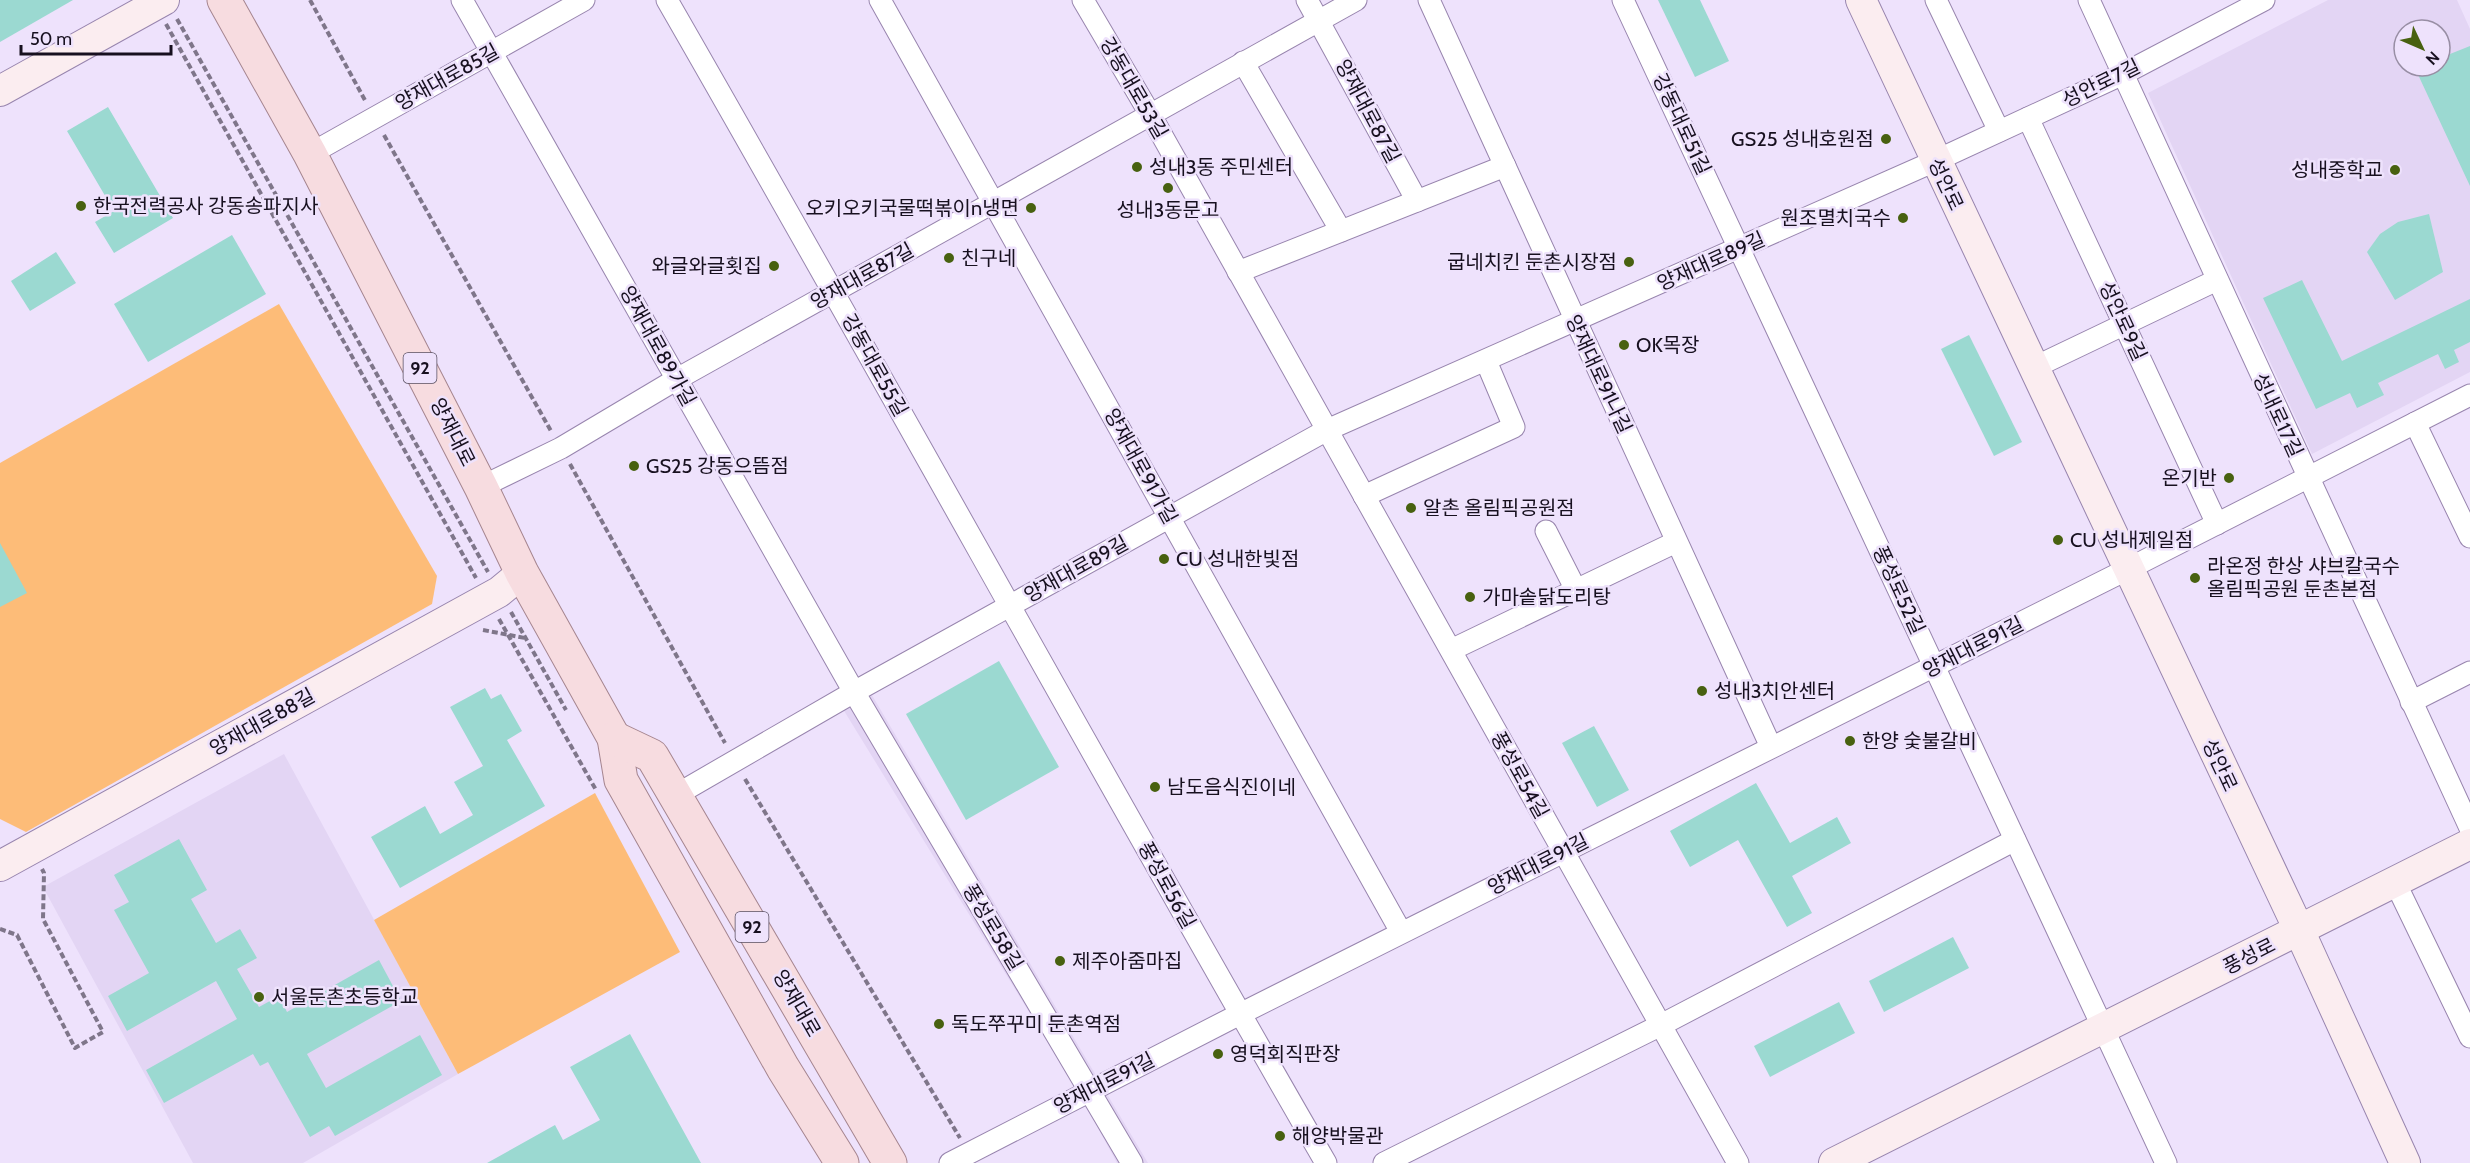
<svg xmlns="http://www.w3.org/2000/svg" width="2470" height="1163" font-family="Cabin,'Noto Sans KR',sans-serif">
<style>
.built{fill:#e3d5f4;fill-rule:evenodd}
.green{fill:#fdbc78}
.building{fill:#9bd9d1}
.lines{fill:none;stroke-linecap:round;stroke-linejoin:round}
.street-casing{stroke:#9885ae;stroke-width:23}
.secondary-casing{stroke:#9885ae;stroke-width:32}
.primary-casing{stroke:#a5858f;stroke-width:35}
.path{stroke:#7f768a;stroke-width:4;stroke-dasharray:6 3;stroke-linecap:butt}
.street{stroke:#fff;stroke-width:21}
.secondary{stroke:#fbedf0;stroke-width:30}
.primary{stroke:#f7dce0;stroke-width:33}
.poi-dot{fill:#486110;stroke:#eee2fc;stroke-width:2}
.labels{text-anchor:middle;stroke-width:5;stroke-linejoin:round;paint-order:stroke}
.shield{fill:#eee2fc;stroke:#584f61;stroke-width:1.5}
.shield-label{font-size:18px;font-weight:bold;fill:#17101f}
.street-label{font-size:20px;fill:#17101f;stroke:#eee2fc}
.poi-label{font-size:20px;fill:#17101f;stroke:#eee2fc;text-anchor:start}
</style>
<rect width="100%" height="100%" fill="#eee2fc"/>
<g class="built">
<path d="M2328 0H2457L2470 29V372L2312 454 2148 93ZM2404 30H2440V66H2404Z"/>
<path d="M866 685 1101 1084 1148 1163H1117L1080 1095 838 701Z"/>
<path d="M284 754 458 1074 303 1163H193L43 887Z"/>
</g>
<g class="green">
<path d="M279 304 437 576 432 604 26 832 0 819V463Z"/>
<path d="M595 793 680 952 458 1074 374 920Z"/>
</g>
<g class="building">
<path d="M0 0H73L0 42Z"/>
<path d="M1658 0H1700L1729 61 1695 77Z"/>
<path d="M2470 46V186L2414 66H2440V58Z"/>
<path d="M108 107 173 218 114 253 95 222 114 211 67 131Z"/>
<path d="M2429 214 2443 272 2395 300 2367 252 2380 234 2398 222Z"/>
<path d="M232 235 266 294 148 362 114 304Z"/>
<path d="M56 252 76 283 30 311 11 281Z"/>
<path d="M2302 280 2342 361 2470 299V342L2454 350 2459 362 2445 369 2438 354 2378 383 2384 395 2357 408 2350 393 2316 409 2263 298Z"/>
<path d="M1969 335 2022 442 1994 456 1941 349Z"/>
<path d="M0 543 27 593 0 607Z"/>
<path d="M999 661 1059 767 966 820 906 714Z"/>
<path d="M485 688 491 699 501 694 522 731 507 740 545 806 400 888 371 837 425 806 440 834 473 815 454 782 483 766 450 707Z"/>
<path d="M1594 726 1629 790 1597 807 1562 743Z"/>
<path d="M1756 783 1790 843 1837 817 1851 843 1792 876 1812 913 1787 927 1738 840 1690 867 1670 831Z"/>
<path d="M179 839 207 890 191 899 216 943 240 929 257 958 237 969 259 1007 279 996 287 1012 379 960 401 1001 307 1054 326 1088 420 1035 442 1075 335 1136 329 1126 310 1137 268 1062 260 1066 253 1054 164 1103 146 1070 237 1019 216 981 127 1031 108 996 149 973 114 910 129 902 114 875Z"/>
<path d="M1953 937 1969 968 1884 1012 1869 981Z"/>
<path d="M1839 1002 1855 1033 1770 1077 1754 1046Z"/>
<path d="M630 1034 701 1163H487L555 1125 563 1140 600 1120 570 1067Z"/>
</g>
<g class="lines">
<g class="street-casing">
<g id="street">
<path d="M462 0 854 692 1132 1163"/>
<path d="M667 0C889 386 1103 777 1326 1163"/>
<path d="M880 0 1401 932"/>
<path d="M1083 0 1150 114 1738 1163"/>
<path d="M1307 0 1417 201"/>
<path d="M1429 0 1771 747"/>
<path d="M1623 0 2166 1163"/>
<path d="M1936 0 1999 131"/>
<path d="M2089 0 2470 828"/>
<path d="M1243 62 1341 231"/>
<path d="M2028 118 2217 524"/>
<path d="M310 154 584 0"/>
<path d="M1238 272 1505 166"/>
<path d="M2033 368 2217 280"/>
<path d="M2415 423 2470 537"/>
<path d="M481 487 561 448 677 379 1356 0"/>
<path d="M1364 496 1514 427 1486 361"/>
<path d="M1546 531 1576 590"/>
<path d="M1451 650 1676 542"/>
<path d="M2411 702 2470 672"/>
<path d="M676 795 854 692 1327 430 1935 161 2123 74 2264 0"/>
<path d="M2395 882 2470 1037"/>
<path d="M950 1163 1240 1014 2128 569 2470 395"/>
<path d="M1384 1163 1661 1025 2015 840"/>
</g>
</g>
<g class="secondary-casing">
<g id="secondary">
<path d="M1861 0 2299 930 2405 1163"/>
<path d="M0 91 164 0"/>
<path d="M0 866 499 592 522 573"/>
<path d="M1834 1163 2470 844"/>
</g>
</g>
<g class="primary-casing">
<g id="primary">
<path d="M224 0 310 154 481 487 522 573 614 738 621 780 783 1068 842 1163"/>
<path d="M614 738 652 756 890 1163"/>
</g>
</g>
<g class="path">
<path d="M310 0 366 102"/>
<path d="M177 19 488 572"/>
<path d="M166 24 476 578"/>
<path d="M384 135 551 431"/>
<path d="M570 464 725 743"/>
<path d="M511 612 566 710"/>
<path d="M499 619 596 790"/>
<path d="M483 630 525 638"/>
<path d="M745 779 960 1138"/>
<path d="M0 929 17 935 75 1048 103 1032 43 919 44 873 42 869"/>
</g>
<use href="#street" class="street"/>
<use href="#secondary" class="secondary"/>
<use href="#primary" class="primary"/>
</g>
<g class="poi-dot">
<circle cx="1886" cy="139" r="6"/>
<circle cx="1137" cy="167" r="6"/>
<circle cx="2395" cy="170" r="6"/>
<circle cx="1168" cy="188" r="6"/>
<circle cx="81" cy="206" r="6"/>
<circle cx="1031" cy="208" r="6"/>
<circle cx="1903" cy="218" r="6"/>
<circle cx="949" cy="258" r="6"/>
<circle cx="1629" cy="262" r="6"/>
<circle cx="774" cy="266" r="6"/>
<circle cx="1624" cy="345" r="6"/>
<circle cx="634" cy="466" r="6"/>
<circle cx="2229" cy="478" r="6"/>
<circle cx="1411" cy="508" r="6"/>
<circle cx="2058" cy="540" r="6"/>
<circle cx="1164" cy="559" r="6"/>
<circle cx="2195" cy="578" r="6"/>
<circle cx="1470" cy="597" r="6"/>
<circle cx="1702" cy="691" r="6"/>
<circle cx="1850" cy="741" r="6"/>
<circle cx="1155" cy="787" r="6"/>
<circle cx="1060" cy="961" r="6"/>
<circle cx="259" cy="997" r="6"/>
<circle cx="939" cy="1024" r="6"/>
<circle cx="1218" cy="1054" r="6"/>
<circle cx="1280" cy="1136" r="6"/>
</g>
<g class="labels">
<g class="shield">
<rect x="403.5" y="353" width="33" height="30" rx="4.5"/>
<rect x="735.5" y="912" width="33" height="30" rx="4.5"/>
</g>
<g class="shield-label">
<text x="420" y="374">92</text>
<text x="752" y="933">92</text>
</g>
<g class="street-label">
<text transform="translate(447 77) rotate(-29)" y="7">양재대로85길</text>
<text transform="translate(2101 83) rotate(-26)" y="7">성안로7길</text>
<text transform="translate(1134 88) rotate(60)" y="7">강동대로53길</text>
<text transform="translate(1368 111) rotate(62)" y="7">양재대로87길</text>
<text transform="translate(1682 124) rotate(65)" y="7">강동대로51길</text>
<text transform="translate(1946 184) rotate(65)" y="7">성안로</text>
<text transform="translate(1711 261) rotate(-24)" y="7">양재대로89길</text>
<text transform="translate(862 276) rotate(-29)" y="7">양재대로87길</text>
<text transform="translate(2123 321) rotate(65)" y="7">성안로9길</text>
<text transform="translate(658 346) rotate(61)" y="7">양재대로89가길</text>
<text transform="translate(875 365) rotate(61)" y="7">강동대로55길</text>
<text transform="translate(1599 374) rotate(65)" y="7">양재대로91나길</text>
<text transform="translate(2278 415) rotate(65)" y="7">성내로17길</text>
<text transform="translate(453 432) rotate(63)" y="7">양재대로</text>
<text transform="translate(1141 466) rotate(61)" y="7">양재대로91가길</text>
<text transform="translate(1076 569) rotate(-29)" y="7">양재대로89길</text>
<text transform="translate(1899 590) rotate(65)" y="7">풍성로52길</text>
<text transform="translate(1973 647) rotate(-27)" y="7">양재대로91길</text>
<text transform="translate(262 722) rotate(-29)" y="7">양재대로88길</text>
<text transform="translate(2220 765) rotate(65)" y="7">성안로</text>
<text transform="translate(1520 775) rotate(61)" y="7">풍성로54길</text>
<text transform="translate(1538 864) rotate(-27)" y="7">양재대로91길</text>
<text transform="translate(1167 885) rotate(61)" y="7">풍성로56길</text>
<text transform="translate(993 927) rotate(59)" y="7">풍성로58길</text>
<text transform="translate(2249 956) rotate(-27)" y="7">풍성로</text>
<text transform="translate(797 1003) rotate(60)" y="7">양재대로</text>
<text transform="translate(1104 1083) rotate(-27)" y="7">양재대로91길</text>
</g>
<g class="poi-label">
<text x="1874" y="146" text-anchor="end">GS25 성내호원점</text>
<text x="1149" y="174">성내3동 주민센터</text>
<text x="2383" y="177" text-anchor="end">성내중학교</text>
<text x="93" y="213">한국전력공사 강동송파지사</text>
<text x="1019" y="215" text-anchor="end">오키오키국물떡볶이n냉면</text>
<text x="1168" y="217" text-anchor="middle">성내3동문고</text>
<text x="1891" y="225" text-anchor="end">원조멸치국수</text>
<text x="961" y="265">친구네</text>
<text x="1617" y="269" text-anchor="end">굽네치킨 둔촌시장점</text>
<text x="762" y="273" text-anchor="end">와글와글횟집</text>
<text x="1636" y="352">OK목장</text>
<text x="646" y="473">GS25 강동으뜸점</text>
<text x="2217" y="485" text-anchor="end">온기반</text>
<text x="1423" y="515">알촌 올림픽공원점</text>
<text x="2070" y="547">CU 성내제일점</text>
<text x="1176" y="566">CU 성내한빛점</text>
<text x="2207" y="573">라온정 한상 샤브칼국수<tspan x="2207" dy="23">올림픽공원 둔촌본점</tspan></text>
<text x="1482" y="604">가마솥닭도리탕</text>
<text x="1714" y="698">성내3치안센터</text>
<text x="1862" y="748">한양 숯불갈비</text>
<text x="1167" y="794">남도음식진이네</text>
<text x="1072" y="968">제주아줌마집</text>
<text x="271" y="1004">서울둔촌초등학교</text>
<text x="951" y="1031">독도쭈꾸미 둔촌역점</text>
<text x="1230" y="1061">영덕회직판장</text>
<text x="1292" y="1143">해양박물관</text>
</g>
</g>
<g transform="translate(2422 48) rotate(134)"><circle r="28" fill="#eee2fc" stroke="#988ea4" stroke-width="1.5"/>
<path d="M0-4.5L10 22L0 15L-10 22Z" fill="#486110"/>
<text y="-9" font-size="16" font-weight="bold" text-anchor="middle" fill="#17101f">N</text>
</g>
<path d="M21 45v9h150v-9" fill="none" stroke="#17101f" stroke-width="3"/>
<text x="30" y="45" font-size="18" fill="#17101f" stroke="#eee2fc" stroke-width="4.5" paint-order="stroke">50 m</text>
</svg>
